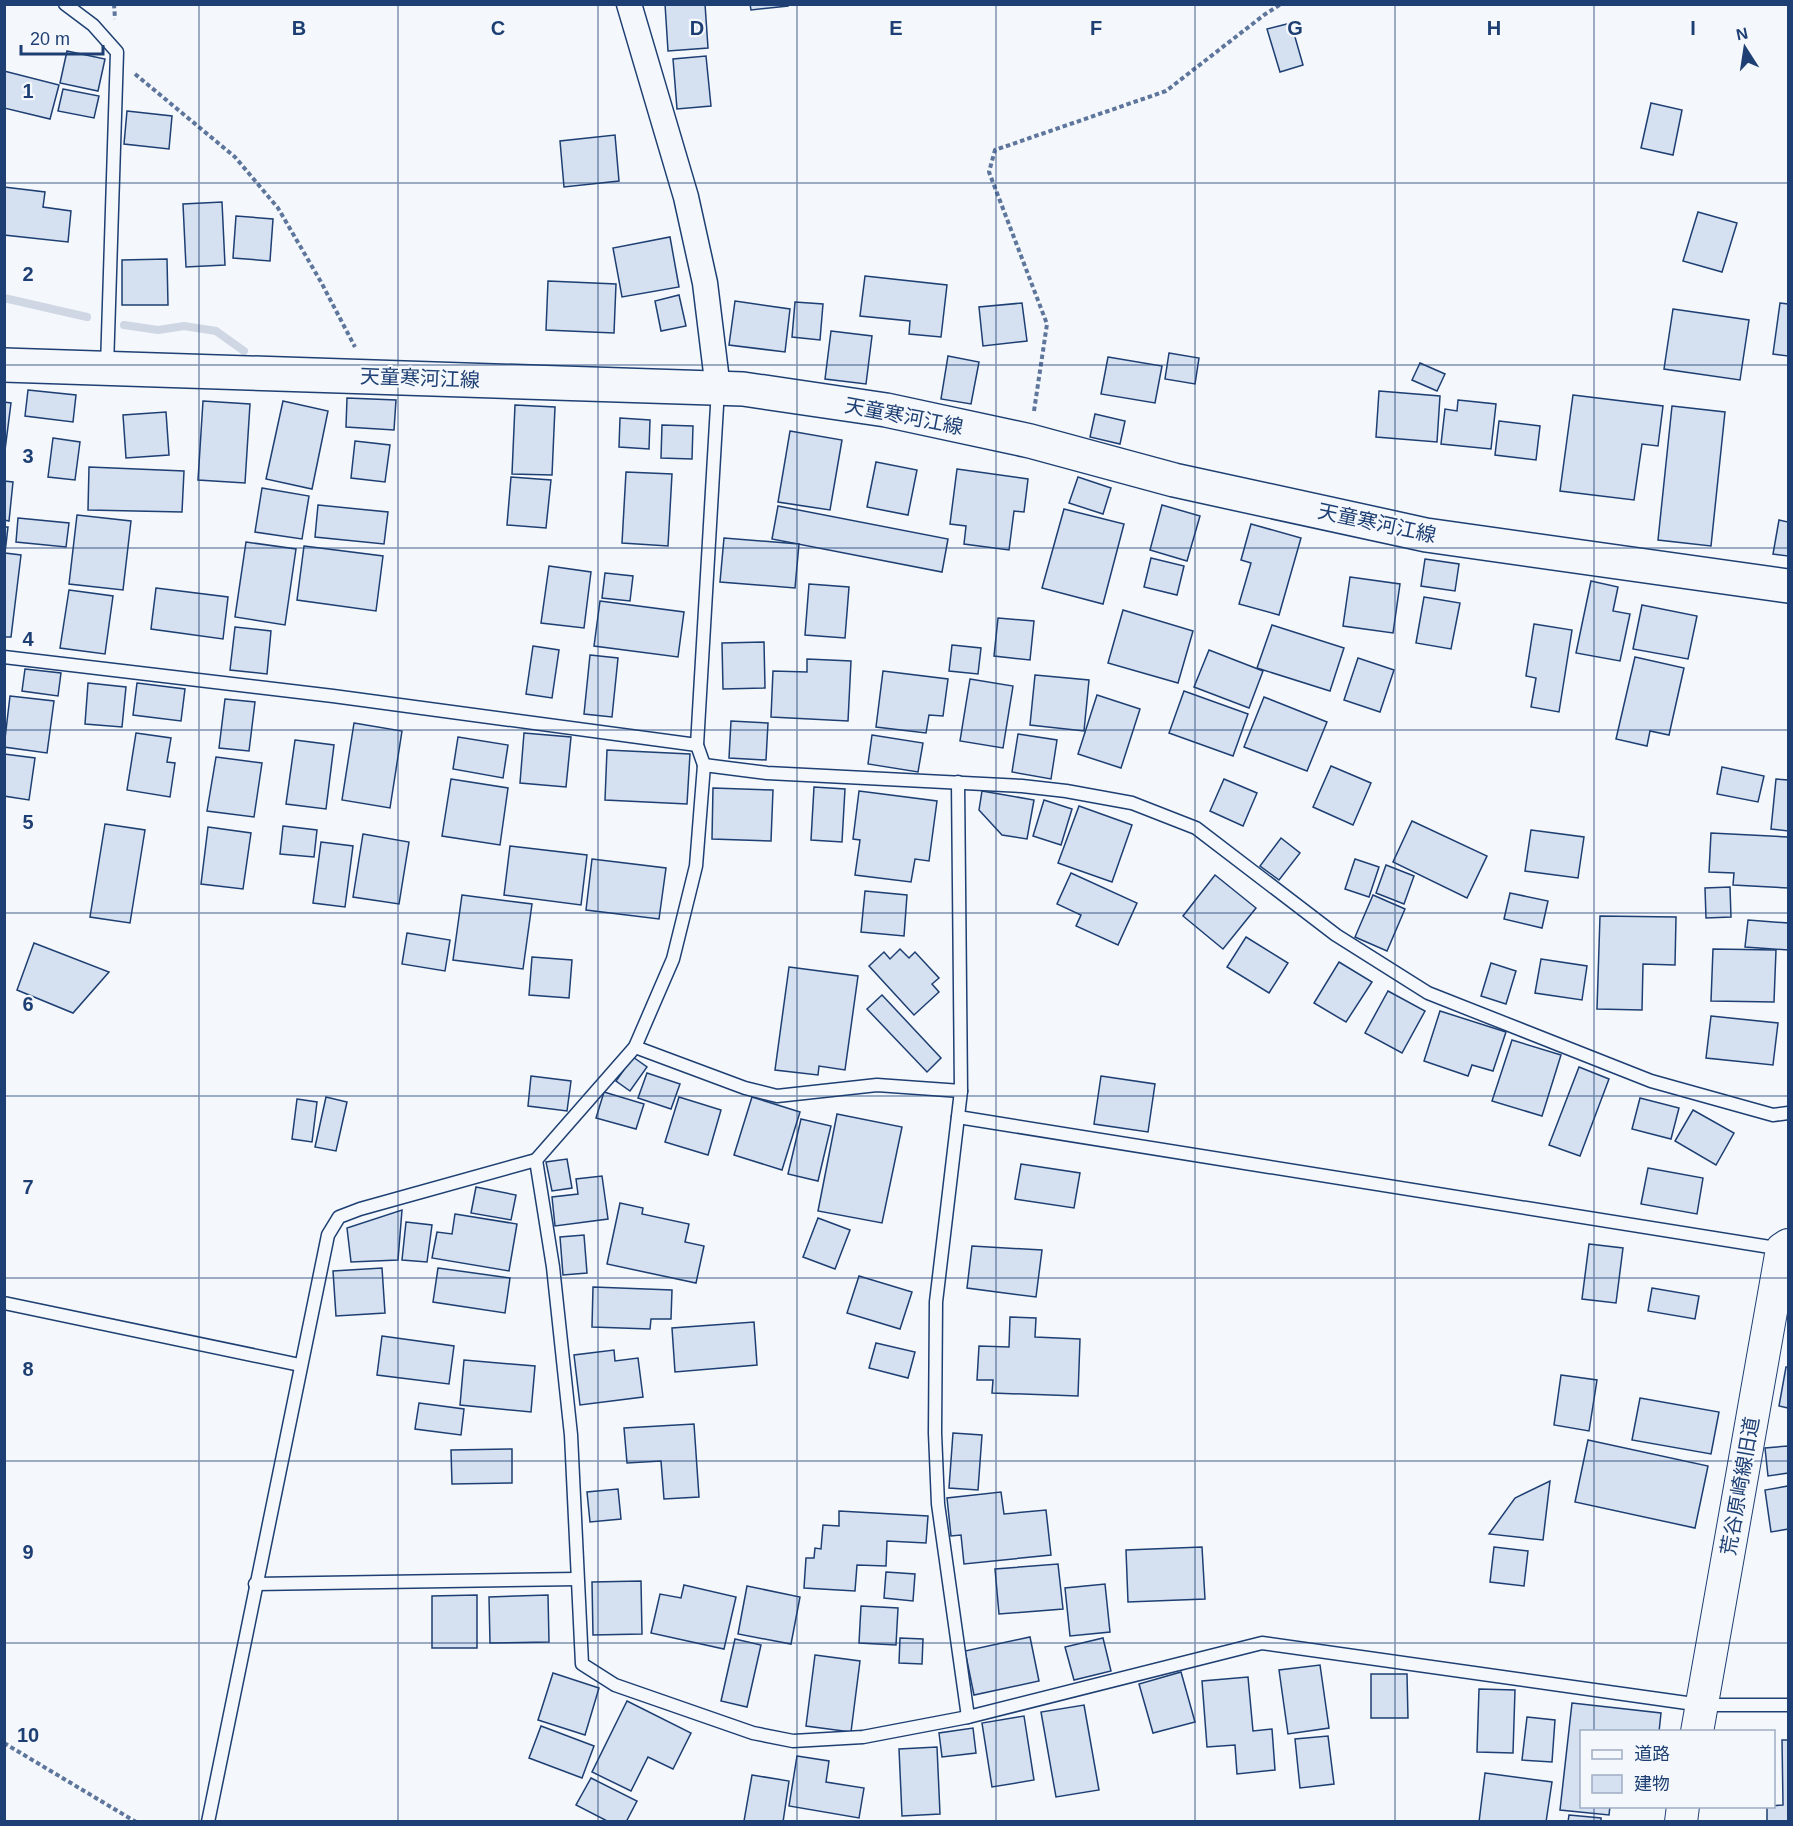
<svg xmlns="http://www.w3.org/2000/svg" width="1793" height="1826" font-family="Helvetica,'Noto Sans JP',sans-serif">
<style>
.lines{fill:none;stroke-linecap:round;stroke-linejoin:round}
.stream{stroke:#cfd7e4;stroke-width:8}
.building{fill:#d5e0f0;stroke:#1d3f73;stroke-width:1.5}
.service-casing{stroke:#1d3f73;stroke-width:15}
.minor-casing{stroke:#1d3f73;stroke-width:27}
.tertiary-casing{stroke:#1d3f73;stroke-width:34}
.primary-casing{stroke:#1d3f73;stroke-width:36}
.path{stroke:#5e769c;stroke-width:4;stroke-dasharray:4.5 3;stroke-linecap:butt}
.service{stroke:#f4f7fb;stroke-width:12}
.minor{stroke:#f4f7fb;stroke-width:24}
.tertiary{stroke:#f4f7fb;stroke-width:32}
.primary{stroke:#f4f7fb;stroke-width:33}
.grid{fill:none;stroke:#1d3f73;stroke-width:1.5;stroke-opacity:0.55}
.labels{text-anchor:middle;stroke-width:4.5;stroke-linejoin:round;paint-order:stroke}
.street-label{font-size:20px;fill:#1d3f73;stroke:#f4f7fb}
.grid-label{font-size:20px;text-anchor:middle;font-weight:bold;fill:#1d3f73;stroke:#f4f7fb;stroke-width:4.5;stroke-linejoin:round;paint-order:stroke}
</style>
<rect width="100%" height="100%" fill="#f4f7fb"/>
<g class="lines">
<g class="stream">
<path d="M4 298 87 317"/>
<path d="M124 325 158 330 184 326 216 331 244 351"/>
</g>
</g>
<g class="building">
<path d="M665 4H705L708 48 668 51Z"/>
<path d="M750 4H788V6L751 10Z"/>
<path d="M1291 23 1303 65 1280 72 1267 29Z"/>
<path d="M67 51 105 59 98 91 60 83Z"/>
<path d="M706 56 711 106 677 109 673 59Z"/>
<path d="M4 71 59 85 50 119 4 108Z"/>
<path d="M63 89 99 96 94 118 58 111Z"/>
<path d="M1651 103 1682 110 1673 155 1641 148Z"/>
<path d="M127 111 172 116 169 149 124 144Z"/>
<path d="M615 135 619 181 564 187 560 141Z"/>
<path d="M4 187 45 192 43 207 71 211 68 242 4 235Z"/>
<path d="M222 202 225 265 186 267 183 204Z"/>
<path d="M1698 212 1737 223 1722 272 1683 261Z"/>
<path d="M236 216 273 219 270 261 233 258Z"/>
<path d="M670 237 679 287 622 297 613 248Z"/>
<path d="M167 259 168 305H122V260Z"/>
<path d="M865 276 947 285 941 337 909 334 910 321 860 316Z"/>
<path d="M548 281 616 284 614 333 546 330Z"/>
<path d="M679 295 686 326 661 331 655 301Z"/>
<path d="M735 301 790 309 785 352 729 345Z"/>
<path d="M795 302 823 304 820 340 792 337Z"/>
<path d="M1022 303 1027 341 983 346 979 307Z"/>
<path d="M1780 303 1788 304V356L1773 354Z"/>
<path d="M1673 309 1749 320 1740 380 1664 369Z"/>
<path d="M831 331 872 336 866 384 825 379Z"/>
<path d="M1169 353 1199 358 1195 384 1165 379Z"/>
<path d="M948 356 979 362 971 404 941 399Z"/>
<path d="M1108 357 1162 366 1155 403 1101 394Z"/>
<path d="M1420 363 1445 374 1437 391 1412 380Z"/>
<path d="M28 390 76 395 73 422 25 416Z"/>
<path d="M1379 391 1440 396 1437 442 1376 437Z"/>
<path d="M1573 395 1663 406 1658 446 1642 444 1634 500 1560 491Z"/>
<path d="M347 398 396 400 394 430 346 427Z"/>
<path d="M1458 400 1496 404 1491 449 1441 444 1445 409 1457 411Z"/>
<path d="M203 401 250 404 245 483 198 480Z"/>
<path d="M283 401 328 411 312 489 266 479Z"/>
<path d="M4 402 11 403 4 458Z"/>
<path d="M515 405 555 407 552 475 512 474Z"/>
<path d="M1672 406 1725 412 1711 546 1658 540Z"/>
<path d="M166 412 169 455 126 458 123 415Z"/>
<path d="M1095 414 1125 421 1120 444 1090 437Z"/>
<path d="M620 418 650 420 649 449 619 447Z"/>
<path d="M1499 421 1540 426 1536 460 1495 455Z"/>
<path d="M662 425 693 426 692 459 661 458Z"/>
<path d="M790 431 842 440 830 510 778 502Z"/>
<path d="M53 438 80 442 75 480 48 477Z"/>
<path d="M355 441 390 445 385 482 351 478Z"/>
<path d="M876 462 917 470 908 515 867 507Z"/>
<path d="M89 467 184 471 182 512 88 510Z"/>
<path d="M957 469 1028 479 1024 512 1014 511 1009 550 964 544 966 526 950 524Z"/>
<path d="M626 472 672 474 668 546 622 543Z"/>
<path d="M511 477 551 480 546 528 507 525Z"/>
<path d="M1078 477 1111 488 1103 514 1069 503Z"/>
<path d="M4 481 13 482 9 521 4 520Z"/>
<path d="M262 488 309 496 302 539 255 532Z"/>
<path d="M318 505 388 512 384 544 315 537Z"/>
<path d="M1162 505 1200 516 1187 561 1150 550Z"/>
<path d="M778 506 948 539 942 572 772 539Z"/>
<path d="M1064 509 1124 524 1103 604 1042 588Z"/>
<path d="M77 515 131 521 123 590 69 584Z"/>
<path d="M18 518 69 523 66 547 16 542Z"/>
<path d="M1779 520 1788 522V556L1773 554Z"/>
<path d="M1251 524 1301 538 1279 615 1239 604 1251 563 1241 560Z"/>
<path d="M4 527H8L5 553 21 555 11 637H4Z"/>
<path d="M724 538 799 544 795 588 720 582Z"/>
<path d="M246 542 296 549 285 625 235 617Z"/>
<path d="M304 546 383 556 376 611 297 600Z"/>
<path d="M1151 558 1184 566 1177 595 1144 587Z"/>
<path d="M1425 559 1459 564 1455 591 1421 586Z"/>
<path d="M549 566 591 572 584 628 541 623Z"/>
<path d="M605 573 633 576 630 601 602 598Z"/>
<path d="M1350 577 1400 584 1393 633 1343 626Z"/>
<path d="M1591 581 1618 587 1613 611 1630 614 1620 661 1576 653Z"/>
<path d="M809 584 849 587 845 638 805 635Z"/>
<path d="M156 588 228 597 223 639 151 629Z"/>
<path d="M69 590 113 596 105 654 60 648Z"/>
<path d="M1424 597 1460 603 1451 649 1416 643Z"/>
<path d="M600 601 684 612 678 657 594 646Z"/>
<path d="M1642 605 1697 616 1688 659 1633 649Z"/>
<path d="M1123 610 1193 631 1178 683 1108 663Z"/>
<path d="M998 618 1034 621 1030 660 994 656Z"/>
<path d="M1534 624 1572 630 1559 712 1531 707 1536 678 1526 676Z"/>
<path d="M1272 625 1344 648 1330 691 1257 668Z"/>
<path d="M235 627 271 631 267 674 230 670Z"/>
<path d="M764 642 765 688 723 689 722 643Z"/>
<path d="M952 645 981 648 978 674 949 671Z"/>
<path d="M533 646 559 650 552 698 526 694Z"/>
<path d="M1209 650 1263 671 1249 708 1194 687Z"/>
<path d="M590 655 618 658 612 717 584 714Z"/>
<path d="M1635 657 1684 668 1669 735 1650 731 1647 746 1616 739Z"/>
<path d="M1358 658 1394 670 1380 712 1344 700Z"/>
<path d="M807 659 851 661 848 721 771 717 773 671 807 672Z"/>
<path d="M25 669 61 673 58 696 22 691Z"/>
<path d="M883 671 948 679 943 716 929 715 926 733 876 727Z"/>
<path d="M1035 675 1089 680 1084 731 1030 725Z"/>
<path d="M970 679 1013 686 1003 748 960 741Z"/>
<path d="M88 683 126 687 122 727 85 724Z"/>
<path d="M137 683 185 689 181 721 133 715Z"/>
<path d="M1184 691 1248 714 1233 756 1169 733Z"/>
<path d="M1097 695 1140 709 1121 768 1078 754Z"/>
<path d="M10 696 54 701 47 753 4 747Z"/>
<path d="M1264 697 1327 722 1307 771 1244 747Z"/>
<path d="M225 699 255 702 249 751 219 748Z"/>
<path d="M731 721 768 723 766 760 729 758Z"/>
<path d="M354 723 402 731 390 808 342 800Z"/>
<path d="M136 733 171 738 167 762 175 763 170 797 127 790Z"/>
<path d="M524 733 571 737 566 787 520 783Z"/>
<path d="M1018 734 1057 740 1051 779 1012 772Z"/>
<path d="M872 735 923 743 918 772 868 764Z"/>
<path d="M458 737 508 745 503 778 453 769Z"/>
<path d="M295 740 334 745 326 809 286 804Z"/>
<path d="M607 750 690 754 687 804 605 800Z"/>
<path d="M4 754 35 758 29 800 4 796Z"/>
<path d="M216 757 262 763 254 817 207 811Z"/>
<path d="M1331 766 1371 783 1353 825 1313 807Z"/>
<path d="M1722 767 1764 776 1758 802 1717 794Z"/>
<path d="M451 779 508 788 500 845 442 836Z"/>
<path d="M1224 779 1257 793 1243 826 1210 811Z"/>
<path d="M1776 779 1788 780V831L1771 829Z"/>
<path d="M814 787 845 789 842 842 811 840Z"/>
<path d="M713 788 773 790 771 841 712 839Z"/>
<path d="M859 791 937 801 929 861 915 859 911 882 855 875 860 840 853 839Z"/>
<path d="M982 791 1034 800 1027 839 1002 835 979 810Z"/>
<path d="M1044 800 1072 809 1061 845 1033 836Z"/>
<path d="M1079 806 1132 825 1112 882 1058 863Z"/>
<path d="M1412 821 1487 856 1467 898 1393 862Z"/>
<path d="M105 824 145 830 130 923 90 917Z"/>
<path d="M283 826 317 830 314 857 280 854Z"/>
<path d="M208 827 251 833 243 889 201 884Z"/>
<path d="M1531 830 1584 837 1578 878 1525 871Z"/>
<path d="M1711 833 1788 837V888L1733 885 1734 873 1709 872Z"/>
<path d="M363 834 409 842 399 904 353 897Z"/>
<path d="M1281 838 1300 853 1279 880 1260 866Z"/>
<path d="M321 842 353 846 345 907 313 903Z"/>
<path d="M510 846 587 855 581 905 504 895Z"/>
<path d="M592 859 666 868 659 919 586 910Z"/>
<path d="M1355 859 1379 867 1369 897 1345 889Z"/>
<path d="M1386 865 1414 876 1404 904 1376 893Z"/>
<path d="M1071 873 1137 903 1118 945 1076 926 1081 915 1057 904Z"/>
<path d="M1215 875 1256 908 1223 949 1183 916Z"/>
<path d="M1730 887 1731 917 1706 918 1705 888Z"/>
<path d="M865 891 907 895 904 936 861 932Z"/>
<path d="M1510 893 1548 901 1542 928 1504 919Z"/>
<path d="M462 895 532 904 523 969 453 960Z"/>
<path d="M1373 895 1405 909 1387 951 1355 937Z"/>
<path d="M1600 916 1676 917 1675 965 1643 964 1642 1010 1597 1009Z"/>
<path d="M1748 920 1788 923V950L1745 947Z"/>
<path d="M407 933 450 940 445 971 402 964Z"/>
<path d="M1246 937 1288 963 1269 993 1227 967Z"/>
<path d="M34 943 109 972 73 1013 17 990Z"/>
<path d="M900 949 909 958 915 952 939 978 932 984 939 992 914 1015 869 966 884 952 890 959Z"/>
<path d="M1713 949 1776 950 1774 1002 1711 1001Z"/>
<path d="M532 957 572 960 569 998 529 995Z"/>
<path d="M1541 959 1587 966 1582 1000 1535 993Z"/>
<path d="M1339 962 1372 982 1346 1022 1314 1003Z"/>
<path d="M1491 963 1516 971 1506 1004 1481 996Z"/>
<path d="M789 967 858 976 845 1070 819 1066 818 1075 775 1070Z"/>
<path d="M1388 991 1425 1011 1402 1053 1365 1033Z"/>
<path d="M882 995 941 1058 927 1072 867 1009Z"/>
<path d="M1440 1011 1506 1032 1493 1071 1472 1065 1468 1076 1424 1061Z"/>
<path d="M1711 1016 1778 1023 1773 1065 1706 1058Z"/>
<path d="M1512 1040 1561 1055 1542 1116 1492 1101Z"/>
<path d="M633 1057 647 1067 630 1091 616 1081Z"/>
<path d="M1579 1067 1609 1079 1580 1156 1549 1145Z"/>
<path d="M647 1073 680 1084 671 1109 638 1098Z"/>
<path d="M531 1076 571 1081 567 1111 528 1106Z"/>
<path d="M1101 1076 1155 1084 1148 1132 1094 1124Z"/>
<path d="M604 1092 644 1104 636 1129 596 1118Z"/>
<path d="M326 1097 347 1102 336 1151 315 1147Z"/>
<path d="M679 1097 721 1110 708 1155 665 1142Z"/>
<path d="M752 1097 800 1112 782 1170 734 1155Z"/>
<path d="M1640 1098 1679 1108 1671 1139 1632 1129Z"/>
<path d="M297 1099 317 1102 312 1142 292 1139Z"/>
<path d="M1693 1110 1734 1133 1716 1165 1675 1141Z"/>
<path d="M837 1114 902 1127 882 1223 818 1211Z"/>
<path d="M801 1119 831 1126 818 1181 788 1174Z"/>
<path d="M567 1159 572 1188 552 1191 546 1162Z"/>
<path d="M1021 1164 1080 1173 1074 1208 1015 1199Z"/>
<path d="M1648 1168 1703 1178 1697 1214 1641 1204Z"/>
<path d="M602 1176 608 1219 555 1226 552 1197 578 1194 576 1179Z"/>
<path d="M476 1187 516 1195 511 1220 471 1213Z"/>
<path d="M620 1203 643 1208 642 1214 689 1224 685 1242 704 1246 696 1283 607 1264Z"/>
<path d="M402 1210 398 1260 351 1262 347 1228Z"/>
<path d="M455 1214 517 1224 509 1271 432 1258 437 1232 452 1234Z"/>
<path d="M818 1218 850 1230 835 1269 803 1257Z"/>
<path d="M406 1222 432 1225 427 1262 402 1260Z"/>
<path d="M584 1235 587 1273 563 1275 560 1237Z"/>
<path d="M1589 1244 1623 1248 1616 1303 1582 1299Z"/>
<path d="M972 1246 1042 1250 1036 1297 967 1288Z"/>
<path d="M382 1268 385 1313 336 1316 333 1271Z"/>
<path d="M438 1268 510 1278 505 1313 433 1302Z"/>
<path d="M859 1276 912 1292 900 1329 847 1313Z"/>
<path d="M593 1287 672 1290 671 1319H651L650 1329 592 1327Z"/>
<path d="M1652 1288 1699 1296 1695 1319 1648 1311Z"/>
<path d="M1010 1317 1036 1318 1035 1337 1080 1339 1078 1396 992 1393 993 1380H977L979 1346 1009 1347Z"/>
<path d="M754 1322 757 1365 675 1372 672 1328Z"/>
<path d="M382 1336 454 1346 449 1384 377 1375Z"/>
<path d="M876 1343 915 1352 908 1378 869 1368Z"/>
<path d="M614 1350 615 1361 638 1358 643 1397 580 1405 574 1355Z"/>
<path d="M464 1360 535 1366 531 1412 460 1405Z"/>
<path d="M1786 1367H1788V1408L1779 1406Z"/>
<path d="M1561 1375 1597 1380 1589 1431 1554 1425Z"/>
<path d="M1640 1398 1719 1412 1711 1454 1632 1440Z"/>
<path d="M419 1403 464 1409 461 1435 415 1429Z"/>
<path d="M694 1424 699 1497 664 1499 661 1461 627 1463 624 1428Z"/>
<path d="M953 1433 982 1435 978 1490 949 1488Z"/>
<path d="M1588 1440 1708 1466 1695 1528 1575 1502Z"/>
<path d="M1788 1446V1473L1768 1476 1765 1448Z"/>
<path d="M512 1449V1483L452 1484 451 1450Z"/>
<path d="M1550 1481 1543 1540 1489 1534 1515 1498Z"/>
<path d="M1788 1486V1529L1771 1532 1765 1490Z"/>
<path d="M618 1489 621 1519 590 1522 587 1492Z"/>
<path d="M1001 1492 1004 1514 1046 1510 1051 1555 964 1564 961 1535 951 1536 947 1498Z"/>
<path d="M839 1511 928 1516 926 1543 887 1541 886 1566 857 1565 855 1591 804 1588 806 1558H814L815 1548 821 1549 823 1525 839 1526Z"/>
<path d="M1202 1547 1205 1599 1128 1602 1126 1550Z"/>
<path d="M1494 1547 1528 1551 1524 1586 1490 1582Z"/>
<path d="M1058 1564 1063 1609 999 1614 995 1569Z"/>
<path d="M886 1572 915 1574 913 1601 884 1598Z"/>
<path d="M641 1581 642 1634 593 1635 592 1582Z"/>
<path d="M1105 1584 1110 1632 1070 1636 1065 1588Z"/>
<path d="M684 1585 736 1597 724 1649 651 1633 660 1594 681 1598Z"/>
<path d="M747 1586 800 1597 791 1644 738 1634Z"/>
<path d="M477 1595V1648H432V1596Z"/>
<path d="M548 1595 549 1642 490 1643 489 1597Z"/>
<path d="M861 1606 898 1608 896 1645 859 1643Z"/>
<path d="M1030 1637 1039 1681 974 1695 965 1651Z"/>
<path d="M900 1638 923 1639 922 1664 899 1663Z"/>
<path d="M1103 1638 1111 1671 1074 1680 1065 1647Z"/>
<path d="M735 1639 761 1645 747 1707 721 1701Z"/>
<path d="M815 1655 860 1661 851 1732 806 1726Z"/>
<path d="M1320 1665 1329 1728 1288 1734 1279 1670Z"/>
<path d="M1181 1672 1195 1722 1153 1733 1139 1684Z"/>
<path d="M553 1673 599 1688 585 1735 538 1720Z"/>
<path d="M1371 1674H1407L1408 1718H1371Z"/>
<path d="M1248 1677 1253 1731 1272 1729 1275 1770 1237 1774 1235 1745 1207 1747 1202 1681Z"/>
<path d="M1479 1689 1515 1690 1513 1753 1477 1752Z"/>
<path d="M627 1701 691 1733 673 1769 648 1757 631 1791 592 1772Z"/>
<path d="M1572 1703 1661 1713 1659 1732H1582V1806H1610L1609 1815 1560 1810Z"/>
<path d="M1084 1705 1099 1790 1056 1797 1041 1712Z"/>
<path d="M1024 1716 1034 1780 992 1787 982 1723Z"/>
<path d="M1527 1717 1555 1720 1552 1762 1522 1760Z"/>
<path d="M541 1726 594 1746 582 1778 529 1758Z"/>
<path d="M973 1728 976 1753 942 1757 939 1733Z"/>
<path d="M1328 1736 1334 1784 1300 1788 1295 1739Z"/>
<path d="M1782 1740H1788V1822H1767V1806L1783 1805Z"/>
<path d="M937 1747 940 1814 902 1816 899 1749Z"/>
<path d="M797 1756 829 1761 826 1782 864 1788 859 1818 789 1806Z"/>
<path d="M1485 1773 1552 1782 1546 1822H1479Z"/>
<path d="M752 1775 789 1781 783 1822 744 1821Z"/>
<path d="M591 1778 637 1801 626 1822H609L576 1805Z"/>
<path d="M1569 1815 1601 1818V1822H1568Z"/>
</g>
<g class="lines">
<g class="service-casing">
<g id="service">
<path d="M65 4 93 25 117 52 107 367"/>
<path d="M4 657 333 696 697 745"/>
<path d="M704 765 697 745 718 389"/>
<path d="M958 782 961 1091 936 1302 935 1433 938 1504 968 1717"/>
<path d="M635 1047 745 1088 777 1096 877 1085 961 1091"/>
<path d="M958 1117 1782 1249"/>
<path d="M536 1160 553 1267 571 1435 582 1664 615 1685 753 1733 793 1741 863 1737 968 1717 1262 1643 1701 1705H1788"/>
<path d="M4 1303 300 1365"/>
<path d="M255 1584 577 1579"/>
<path d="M208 1822 328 1235 339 1217 360 1209 536 1160 635 1047 673 959 696 866 704 765 767 773 1022 786 1066 791 1132 803 1196 828 1336 935 1428 993 1651 1081 1773 1115 1788 1113"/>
</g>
</g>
<g class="minor-casing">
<path id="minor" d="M629 4 686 197 705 283 718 389"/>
</g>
<g class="tertiary-casing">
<g id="tertiary">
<path d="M1697 1732 1782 1249 1788 1245"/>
<path d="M1681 1822 1683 1806"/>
</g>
</g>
<g class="primary-casing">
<path id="primary" d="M4 365 743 389 886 410 1030 441 1174 480 1426 535 1788 586"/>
</g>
<g class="path">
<path d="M114 4 115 19"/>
<path d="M135 74 235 157 278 208 321 282 355 347"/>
<path d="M1034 411 1047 324 989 172 995 150 1166 91 1264 15 1281 4"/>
<path d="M4 1743 136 1822"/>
</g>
<use href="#service" class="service"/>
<use href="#minor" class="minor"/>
<use href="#tertiary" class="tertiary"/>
<use href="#primary" class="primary"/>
</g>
<path class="grid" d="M199 4V1822M398 4V1822M598 4V1822M797 4V1822M996 4V1822M1195 4V1822M1395 4V1822M1594 4V1732M4 183H1788M4 365H1788M4 548H1788M4 730H1788M4 913H1788M4 1096H1788M4 1278H1788M4 1461H1788M4 1643H1788M1594 1806V1822"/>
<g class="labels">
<g class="street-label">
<text transform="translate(420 378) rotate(2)" y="7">天童寒河江線</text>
<text transform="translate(904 416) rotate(11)" y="7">天童寒河江線</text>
<text transform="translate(1377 523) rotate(12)" y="7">天童寒河江線</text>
<text transform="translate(1740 1486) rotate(-80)" y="7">荒谷原崎線旧道</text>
</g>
</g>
<g class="grid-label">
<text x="299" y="35">B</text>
<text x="498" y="35">C</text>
<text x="697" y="35">D</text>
<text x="896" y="35">E</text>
<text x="1096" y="35">F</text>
<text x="1295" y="35">G</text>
<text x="1494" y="35">H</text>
<text x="1693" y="35">I</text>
<text x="28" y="98">1</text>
<text x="28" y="281">2</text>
<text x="28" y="463">3</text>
<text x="28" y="646">4</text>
<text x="28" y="829">5</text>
<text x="28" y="1011">6</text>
<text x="28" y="1194">7</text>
<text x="28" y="1376">8</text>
<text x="28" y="1559">9</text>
<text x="28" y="1742">10</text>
</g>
<rect width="1793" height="1826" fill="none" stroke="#1d3f73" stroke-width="12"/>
<rect x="1580" y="1730" width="195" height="78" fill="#f4f7fb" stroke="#9eadc5" stroke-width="1.5"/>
<rect x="1592" y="1750" width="30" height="9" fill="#f4f7fb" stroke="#9eadc5" stroke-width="1.5"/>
<text x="1634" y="1760" font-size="18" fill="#1d3f73">道路</text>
<rect x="1592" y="1775" width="30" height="18" fill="#d5e0f0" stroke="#9eadc5" stroke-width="1.5"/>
<text x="1634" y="1790" font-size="18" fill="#1d3f73">建物</text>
<g transform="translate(1745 48) rotate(348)" stroke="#f4f7fb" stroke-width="4.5" paint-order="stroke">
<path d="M0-4.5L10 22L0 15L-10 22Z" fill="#1d3f73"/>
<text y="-9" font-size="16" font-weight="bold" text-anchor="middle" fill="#1d3f73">N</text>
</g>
<path d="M21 45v9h82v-9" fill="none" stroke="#1d3f73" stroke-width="3"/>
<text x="30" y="45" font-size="18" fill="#1d3f73" stroke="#f4f7fb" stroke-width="4.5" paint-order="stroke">20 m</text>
</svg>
